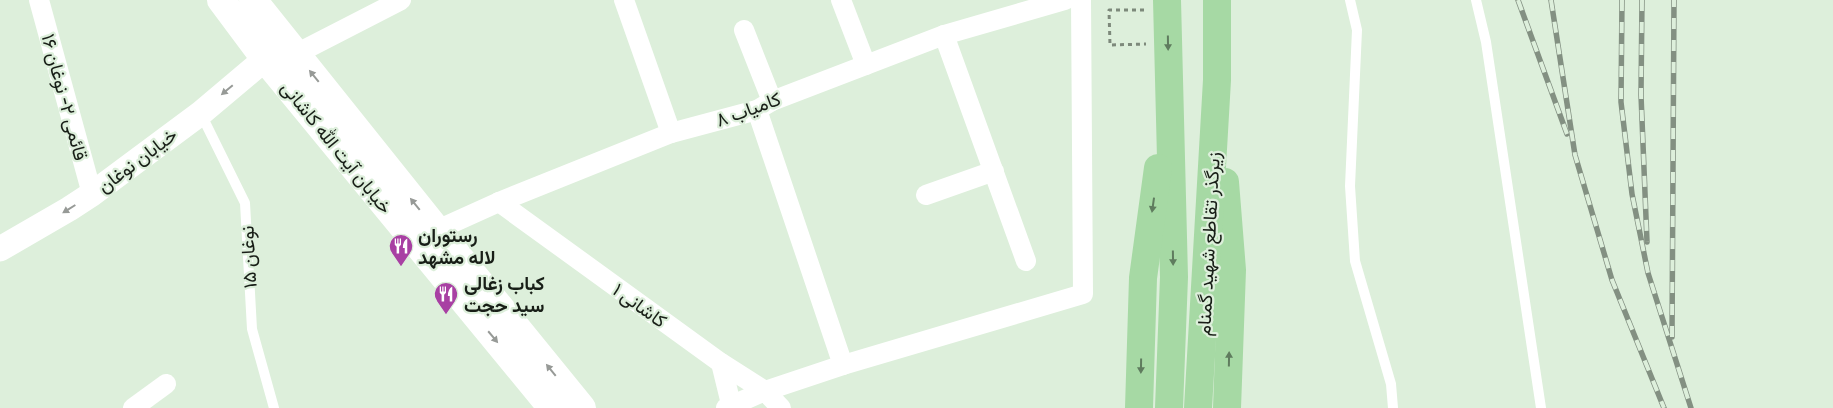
<svg xmlns="http://www.w3.org/2000/svg" width="1833" height="408" font-family="Cabin,Vazirmatn,sans-serif">
<style>
.lines{fill:none;stroke-linecap:round;stroke-linejoin:round}
.path{stroke:#7d897b;stroke-width:3;stroke-dasharray:4 4;stroke-linecap:butt}
.service{stroke:#fff;stroke-width:10}
.minor{stroke:#fff;stroke-width:20}
.tertiary{stroke:#fff;stroke-width:25}
.secondary{stroke:#fff;stroke-width:28}
.primary{stroke:#a6d9a4;stroke-width:28}
.rail-casing{stroke:#839082;stroke-width:5.5}
.rail{stroke:#ddefdb;stroke-width:4;stroke-dasharray:11;stroke-linecap:butt}
.oneway{fill:#5f7c5e}
.oneway2{fill:#979a97}
.labels{text-anchor:middle;stroke-width:4.5;stroke-linejoin:round;paint-order:stroke}
.street-label{font-size:19px;fill:#181e17;stroke:#ddefdb}
.poi-label{font-size:19px;font-weight:bold;fill:#181e17;stroke:#ddefdb;text-anchor:start}
</style>
<rect width="100%" height="100%" fill="#ddefdb"/>
<g class="lines">
<path class="path" d="M1144 10H1109L1110 45 1146 44"/>
<g class="service">
<path d="M1350 0 1357 30 1350 186 1355 261 1391 384 1393 408"/>
<path d="M1476 0 1486 42 1541 408"/>
<path d="M201 114 245 203 252 329 274 408"/>
</g>
<g class="minor">
<path d="M39 0 92 194"/>
<path d="M624 0 671 133"/>
<path d="M841 0 866 65"/>
<path d="M744 30 772 101"/>
<path d="M944 35 1026 261"/>
<path d="M296 54 401 0"/>
<path d="M757 110 843 365"/>
<path d="M926 195 994 171"/>
<path d="M499 202 721 363 765 391 781 408"/>
<path d="M437 230 499 202 671 133 757 110 772 101 944 35 1065 0"/>
<path d="M721 363 732 408"/>
<path d="M133 408 166 384"/>
<path d="M726 408 765 391 843 365 1083 294 1081 0"/>
</g>
<path class="tertiary" d="M0 249 69 209 92 194 201 113 265 59"/>
<g class="secondary">
<path d="M221 0 265 59 552 408"/>
<path d="M253 0 437 230 582 408"/>
</g>
<g class="primary">
<path d="M1167 0 1174 277 1169 408"/>
<path d="M1225 182 1232 270 1227 408"/>
<path d="M1139 408 1143 278 1158 168"/>
<path d="M1198 408 1217 80V0"/>
</g>
<g class="rail-casing">
<g id="rail">
<path d="M1518 0 1567 134"/>
<path d="M1551 0 1575 155 1612 280 1664 408"/>
<path d="M1622 0 1621 102 1632 194 1648 273 1691 408"/>
<path d="M1642 0 1641 95 1647 242"/>
<path d="M1672 337 1674 0"/>
</g>
</g>
<use href="#rail" class="rail"/>
</g>
<defs><path id="oneway-solid" d="M-6-.8H1V-3.2L6.5 0L1 3.2V.8H-6Z" transform="scale(1.25)"/></defs>
<g class="oneway">
<use href="#oneway-solid" transform="translate(1168 43) rotate(89)"/>
<use href="#oneway-solid" transform="translate(1153 205) rotate(98)"/>
<use href="#oneway-solid" transform="translate(1173 258) rotate(89)"/>
<use href="#oneway-solid" transform="translate(1229 359) rotate(-89)"/>
<use href="#oneway-solid" transform="translate(1141 366) rotate(91)"/>
</g>
<g class="oneway2">
<use href="#oneway-solid" transform="translate(314 76) rotate(-129)"/>
<use href="#oneway-solid" transform="translate(227 90) rotate(140)"/>
<use href="#oneway-solid" transform="translate(415 204) rotate(-129)"/>
<use href="#oneway-solid" transform="translate(69 209) rotate(148)"/>
<use href="#oneway-solid" transform="translate(493 337) rotate(50)"/>
<use href="#oneway-solid" transform="translate(551 370) rotate(-129)"/>
</g>
<defs>
<g id="restaurant-pin" transform="scale(1.25)"><path d="M0 17L-7.5 6A9.5 9.5 0 1 1 7.5 6Z" fill="#a840a3" stroke="#ddefdb"/><path d="M-5-6h1v4h1v-4h1v4h1v-4h1v5L-1.5 .5V6h-2V.5L-5-1ZM5-6V6H3V1.5H1.5Q1.5-4 5-6Z" fill="#fff"/></g>
</defs>
<g fill-rule="evenodd">
<use href="#restaurant-pin" x="401" y="246"/>
<use href="#restaurant-pin" x="446" y="294"/>
</g>
<g class="labels">
<g class="street-label">
<text transform="translate(65 97) rotate(75)" y="7">قائمی ۲- نوغان ۱۶</text>
<text transform="translate(748 109) rotate(-20)" y="7">کامیاب ۸</text>
<text transform="translate(337 147) rotate(51)" y="7">خیابان آیت الله کاشانی</text>
<text transform="translate(137 160) rotate(-37)" y="7">خیابان نوغان</text>
<text transform="translate(1208 244) rotate(-87)" y="7">زیرگذر تقاطع شهید گمنام</text>
<text transform="translate(248 257) rotate(-93)" y="7">نوغان ۱۵</text>
<text transform="translate(640 305) rotate(36)" y="7">کاشانی ۱</text>
</g>
<g class="poi-label">
<text x="418" y="242">رستوران<tspan x="418" dy="22">لاله مشهد</tspan></text>
<text x="464" y="290">کباب زغالی<tspan x="464" dy="22">سید حجت</tspan></text>
</g>
</g>
</svg>
